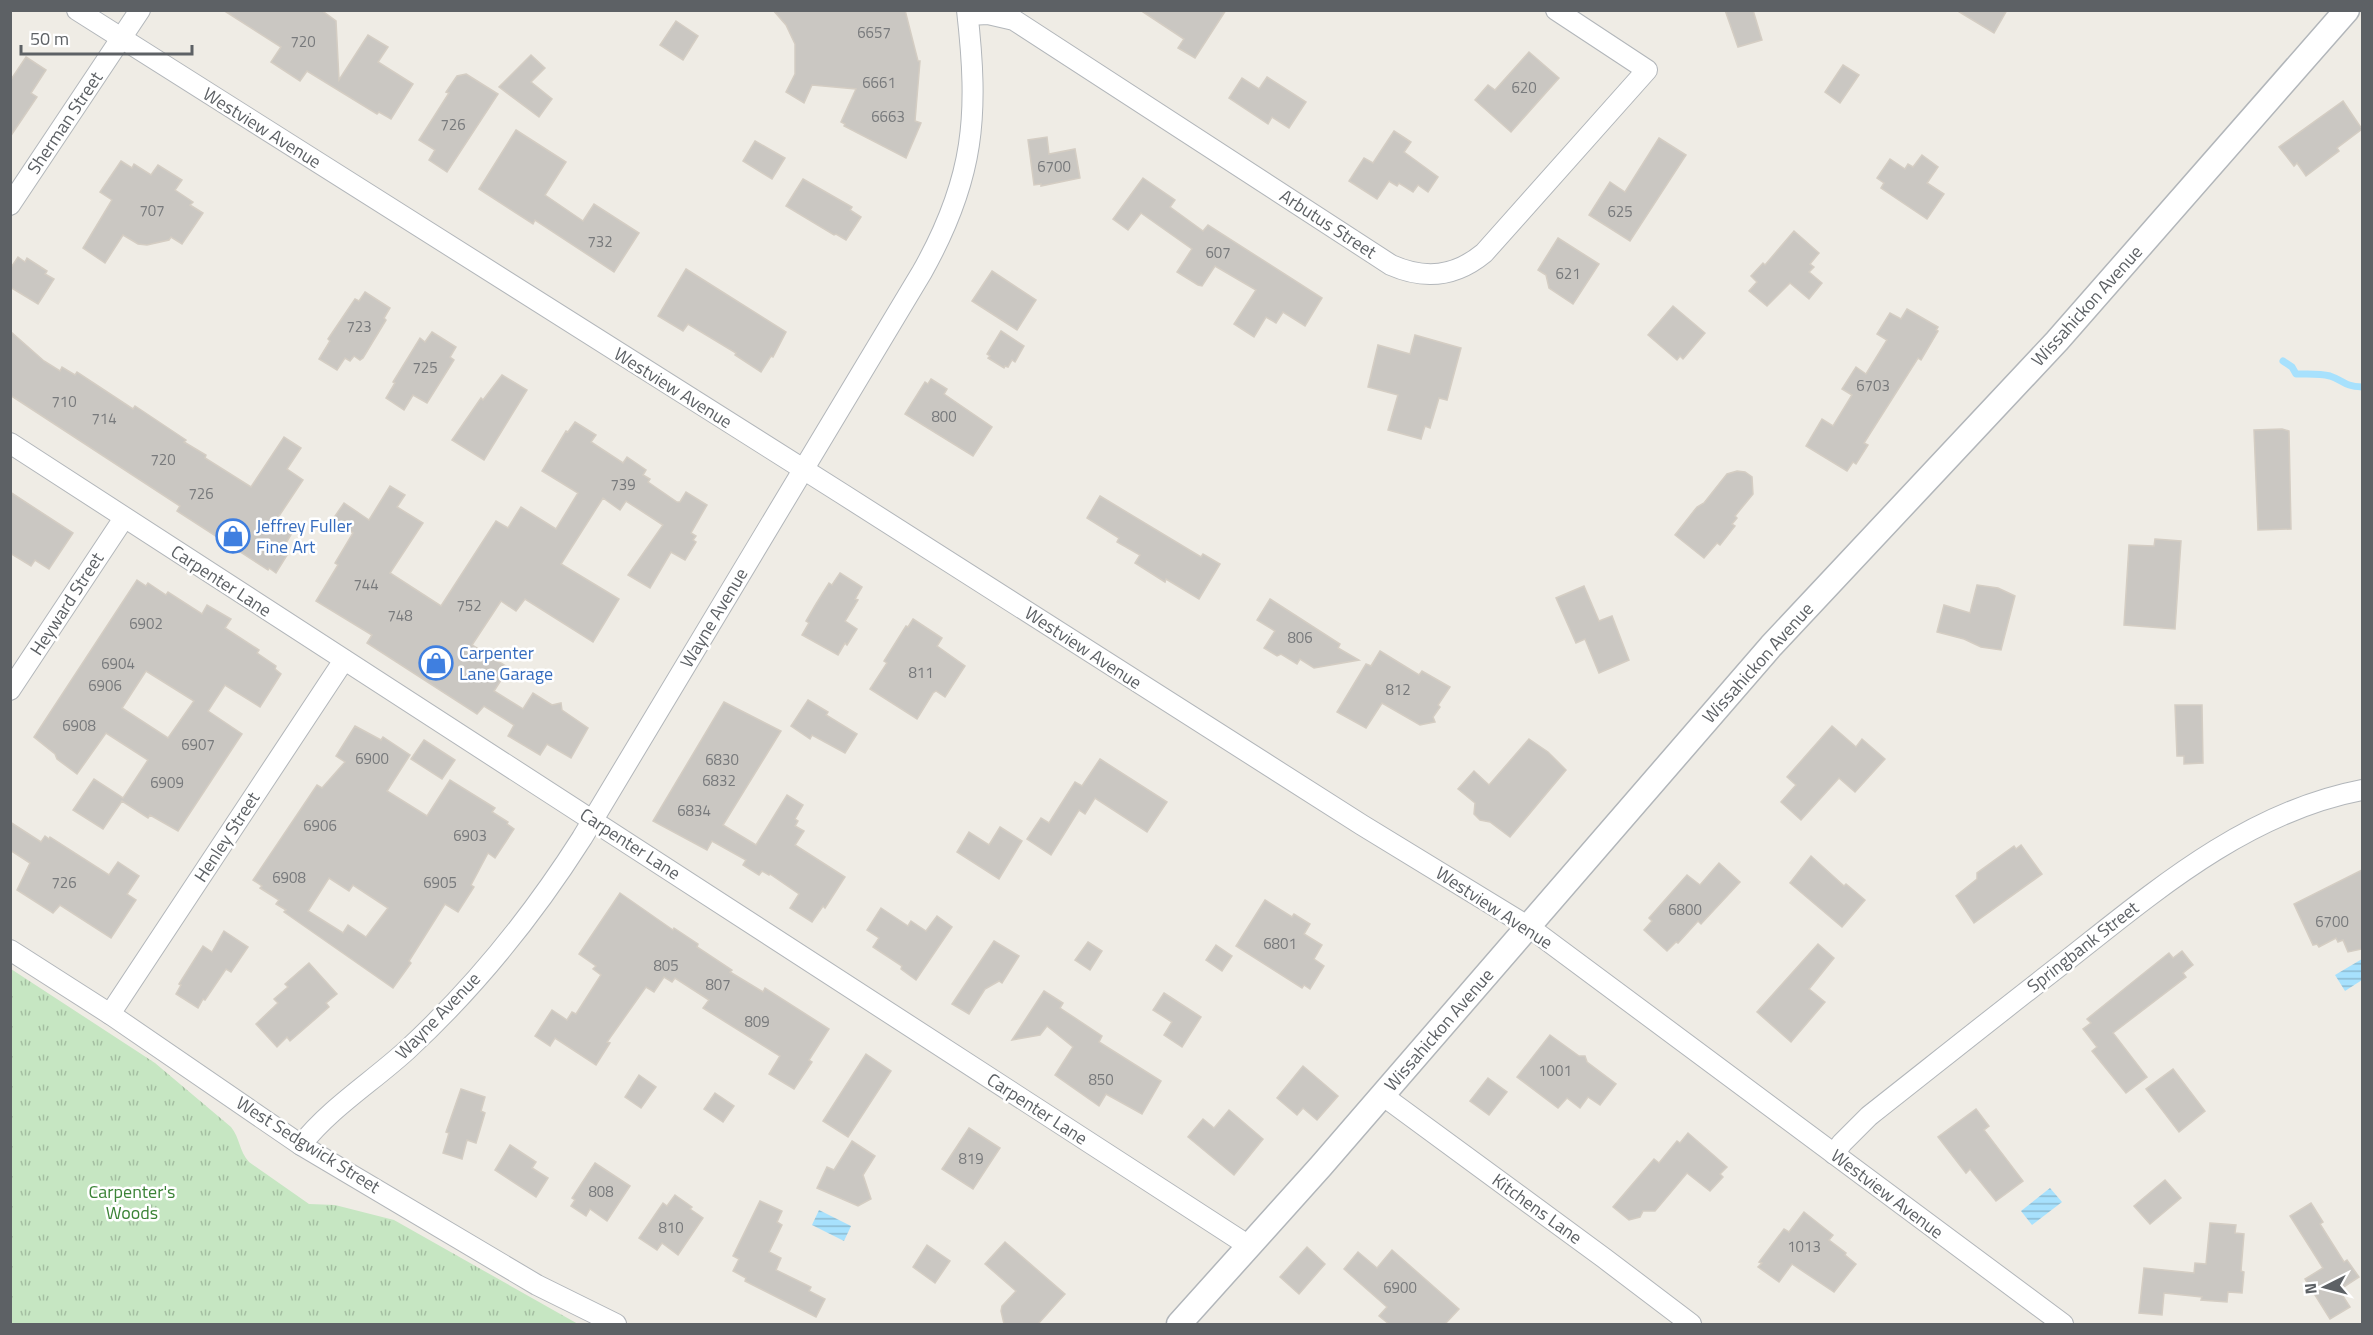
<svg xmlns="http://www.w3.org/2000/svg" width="2373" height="1335" font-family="'Titillium Web',sans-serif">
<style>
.park{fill:url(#park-tufts)}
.water{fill:url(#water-rules)}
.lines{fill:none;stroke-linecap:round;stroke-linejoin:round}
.stream{stroke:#a7e1fd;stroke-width:7}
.building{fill:#cac7c2;stroke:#d4cdc3;stroke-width:1.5;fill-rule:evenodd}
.minor-casing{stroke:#b2b6ba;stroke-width:22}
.tertiary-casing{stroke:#b2b6ba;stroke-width:27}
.minor{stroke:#fff;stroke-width:20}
.tertiary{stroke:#fff;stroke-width:24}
.labels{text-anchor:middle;stroke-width:5;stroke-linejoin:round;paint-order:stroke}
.number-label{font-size:15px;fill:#787a7c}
.street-label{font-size:18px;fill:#5d6165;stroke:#fff}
.shop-label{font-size:18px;fill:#366cbe;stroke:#fff;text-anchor:start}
.park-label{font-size:18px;fill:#3b8336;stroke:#fff}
</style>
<defs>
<pattern id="park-tufts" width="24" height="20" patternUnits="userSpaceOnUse" patternTransform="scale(1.5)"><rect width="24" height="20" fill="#c6e6c2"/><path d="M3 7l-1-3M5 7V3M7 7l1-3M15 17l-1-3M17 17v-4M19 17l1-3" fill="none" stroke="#a4bea1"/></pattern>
<pattern id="water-rules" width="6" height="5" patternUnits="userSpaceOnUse" patternTransform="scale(1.5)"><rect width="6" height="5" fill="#a7e1fd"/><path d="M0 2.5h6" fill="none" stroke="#8bbad0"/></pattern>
</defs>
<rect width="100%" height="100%" fill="#efece5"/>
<path class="park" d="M11 969 155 1063 231 1127C240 1138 239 1151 249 1162L309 1204 335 1205 394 1220 578 1324H11Z"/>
<g class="water">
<path d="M2362 959V980L2345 991 2335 975Z"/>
<path d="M2050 1188 2062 1202 2032 1225 2021 1211Z"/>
<path d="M819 1210 851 1226 844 1241 812 1225Z"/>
</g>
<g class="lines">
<path class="stream" d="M2283 361 2292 367 2296 374C2307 374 2319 373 2330 376 2345 381 2343 386 2362 387"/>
</g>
<g class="building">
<path d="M223 10H321L336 21 339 80 368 35 388 47 378 62 413 84 391 119 379 112 377 114 307 71 300 81 271 62 281 47Z"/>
<path d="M773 10H905L918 61H920L915 121 921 123 906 158 844 126 845 124 841 122 856 89 812 85 804 103 786 92 795 74V44L786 25Z"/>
<path d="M1140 10H1226L1195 58 1178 48 1184 39Z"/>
<path d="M1725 10H1753L1762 40 1738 47Z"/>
<path d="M1956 10H2007L1994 33Z"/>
<path d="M676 21 698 36 683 60 660 45Z"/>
<path d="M1529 52 1559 78 1511 132 1475 100 1488 85 1495 90Z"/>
<path d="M531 55 545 68 531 82 552 99 539 117 499 87Z"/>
<path d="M26 57 46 70 31 93 37 97 10 137V81Z"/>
<path d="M1843 65 1859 75 1840 103 1825 92Z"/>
<path d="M466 74 498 94 447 172 429 160 435 150 419 140 449 93 446 92 457 76Z"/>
<path d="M1267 77 1306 102 1289 128 1272 117 1268 124 1229 98 1242 78 1259 89Z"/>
<path d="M2343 101 2362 129 2337 148 2339 151 2306 176 2297 163 2294 166 2279 147Z"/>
<path d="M516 130 566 162 545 195 583 221 594 204 639 233 614 272 535 220 533 224 479 189Z"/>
<path d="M1394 131 1411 142 1404 152 1438 177 1428 192 1418 185 1413 192 1399 183 1397 186 1389 181 1377 199 1349 181 1364 158 1373 163Z"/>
<path d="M1047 137 1049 154 1075 149 1080 178 1041 186V184L1034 185 1028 140Z"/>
<path d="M1659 138 1686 155 1630 241 1589 215 1610 182 1625 192Z"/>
<path d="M755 141 785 158 772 179 743 161Z"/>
<path d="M1922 155 1938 167 1927 183 1944 194 1927 219 1881 188 1884 183 1877 178 1890 159 1905 169 1908 164 1913 167Z"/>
<path d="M121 161 132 168 134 164 151 175 158 165 182 180 175 190 193 202 190 205 203 213 182 244 171 237 169 240 147 245 138 244 123 235 105 263 83 248 112 200 100 192Z"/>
<path d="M1143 178 1175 200 1170 207 1203 231 1208 225 1322 298 1305 326 1283 312 1276 323 1266 317 1254 337 1234 324 1256 290 1215 266 1202 286 1198 285 1177 272 1192 249 1141 213 1128 230 1113 219Z"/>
<path d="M803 179 852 207 850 210 861 217 846 240 836 234 834 235 786 206Z"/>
<path d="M1794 231 1819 253 1810 264 1814 267 1809 272 1822 283 1809 299 1790 283 1767 306 1749 291 1757 282 1751 276 1763 263 1765 265Z"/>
<path d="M1558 238 1599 264 1573 304 1549 288 1546 275 1538 270Z"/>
<path d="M18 257 25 262 27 258 47 271 45 274 54 279 38 304 10 287V269Z"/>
<path d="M686 269 786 332 773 357 771 356 761 372 735 355 736 353 688 324 683 331 658 316Z"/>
<path d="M992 271 1036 300 1017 330 972 301Z"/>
<path d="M365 292 390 308 384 318 386 320 363 358 360 360 354 356 350 361 345 358 337 370 319 359 330 341 328 339 355 299 359 301Z"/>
<path d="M1673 306 1705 333 1683 359 1680 356 1677 360 1648 335Z"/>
<path d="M1907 309 1938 327 1936 330 1938 331 1921 360 1918 358 1864 443 1868 445 1856 464 1853 462 1847 471 1806 446 1822 419 1833 426 1852 395 1842 389 1856 367 1866 374 1887 340 1877 334 1890 313 1901 319Z"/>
<path d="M10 331 44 361 60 371 62 367 75 375 77 372 133 409 135 406 186 440 184 442 206 455 205 458 251 487 284 437 301 448 287 469 303 480 275 522 292 533 283 548 289 552 276 573 269 568 268 570 177 511 180 506 10 395Z"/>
<path d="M1001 331 1024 346 1015 362 1012 360 1008 367 1005 366 1004 368 988 358 990 356 987 354Z"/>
<path d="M432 332 456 347 450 357 454 360 427 403 413 395 404 410 386 398 395 383 393 382 420 338 425 342Z"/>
<path d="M1415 335 1461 348 1447 400 1439 398 1430 428 1425 426 1421 439 1388 430 1398 395 1368 387 1378 345 1410 354Z"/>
<path d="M502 375 527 390 484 460 452 440 481 398 483 400Z"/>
<path d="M931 379 947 389 944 394 992 427 973 456 905 414 925 382 928 384Z"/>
<path d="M575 422 596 435 591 442 623 463 627 457 646 470 643 475 650 479 648 482 677 502H680L686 492 707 505 691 533 696 536 693 540 696 542 685 560 671 552 650 588 628 575 663 525 626 501 620 510 603 498 561 564 619 599 593 642 525 599 516 611 501 601 472 645 509 668 494 691 523 709 533 693 552 705 561 703 562 710 588 728 571 758 547 744 540 755 508 736 514 725 484 706 477 714 367 643 372 635 316 601 338 565 335 563 353 533 333 519 344 503 369 520 390 486 405 495 397 507 423 523 390 573 441 606 496 521 508 528 521 507 556 529 578 493 542 471 566 431 568 432Z"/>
<path d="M2282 429 2289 431 2291 529 2258 530 2254 430Z"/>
<path d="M1737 471 1745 472 1752 477 1753 494 1735 516 1737 518 1732 524 1735 526 1720 545 1717 543 1704 558 1675 535 1697 507 1704 503 1727 474Z"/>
<path d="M10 492 73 533 49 569 35 560 31 566 10 553Z"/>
<path d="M1100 496 1201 557 1203 554 1220 564 1199 599 1166 579 1165 582 1135 563 1140 555 1117 542 1119 538 1087 518Z"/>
<path d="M2155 539 2181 541 2175 629 2124 625 2129 545 2154 546Z"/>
<path d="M840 573 862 587 855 599 858 600 845 621 857 629 847 645 845 643 838 655 802 635 809 623 806 621 816 604 829 583 832 585Z"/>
<path d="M137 580 146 586 148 583 166 595 168 592 202 614 207 605 231 619 225 628 259 650 257 653 276 666 275 669 281 674 260 707 225 685 208 711 242 734 178 831 150 815 148 818 122 801 103 829 73 810 94 779 123 798 148 760 106 733 77 774 57 759 55 754 34 737ZM146 671 194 701 168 738 122 708Z"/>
<path d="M1977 585 1998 588 2015 596 2001 650 1981 647 1964 639 1937 632 1944 605 1970 613Z"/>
<path d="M1584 586 1599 621 1612 616 1629 660 1599 673 1585 639 1576 643 1556 598Z"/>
<path d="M1270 599 1340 644 1338 648 1359 660 1314 668 1300 659 1297 664 1281 654 1277 656 1264 648 1275 631 1257 620Z"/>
<path d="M913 619 942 638 937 646 965 666 945 697 936 691 933 693 917 719 870 689 887 663 884 661 906 626 908 627Z"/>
<path d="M1380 651 1419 675 1422 671 1450 687 1438 705 1440 707 1433 717 1435 722 1420 725 1382 703 1366 728 1337 712 1366 664 1371 666Z"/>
<path d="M808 700 828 712 826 715 857 734 845 753 812 735 810 739 791 726Z"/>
<path d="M724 702 781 731 723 825 756 845 787 795 803 805 795 819 798 821 795 826 804 831 795 845 845 877 825 908 823 906 812 922 790 908 799 894 770 874 769 875 762 871 759 875 743 865 746 860 712 841 707 850 653 821Z"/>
<path d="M2175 705H2202L2203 763 2184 764V756H2177Z"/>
<path d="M355 726 381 740 383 737 410 755 387 791 427 816 450 780 495 808 492 812 508 822 507 824 514 829 495 858 488 853 471 885 474 887 458 912 445 904 409 961 411 963 393 988 284 912 286 910 276 904 279 900 260 888 262 886 253 880 317 785 322 788 345 762 336 756ZM329 878 349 891 353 885 388 908 366 937 348 925 343 933 308 911Z"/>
<path d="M1832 726 1856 747 1862 739 1885 759 1855 792 1839 778 1801 820 1781 802 1796 785 1787 777Z"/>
<path d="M1529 739 1548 752 1566 770 1510 837 1490 822 1480 820 1474 814 1475 803 1458 789 1474 771 1489 785Z"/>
<path d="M424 740 455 760 442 779 411 759Z"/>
<path d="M1100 759 1167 802 1147 832 1095 798 1085 814 1079 810 1051 855 1027 839 1041 818 1049 823 1075 782 1082 786Z"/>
<path d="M10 822 41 842 45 836 49 839 50 837 109 875 118 862 139 876 127 894 136 900 111 938 60 905 53 913 17 890 30 863 10 850Z"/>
<path d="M1000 827 1022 841 999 879 957 852 969 832 989 845Z"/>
<path d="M2021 845 2042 874 1974 923 1956 896 1977 879V873L2014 846 2016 849Z"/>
<path d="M1811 856 1844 886 1846 884 1865 900 1842 927 1790 883Z"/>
<path d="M1719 863 1740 882 1701 924 1698 921 1678 943 1676 942 1667 951 1644 930 1652 921 1649 918 1687 875 1700 885Z"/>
<path d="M2362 870V949L2348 952 2343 940 2338 942 2336 938 2319 947 2317 944 2313 945 2294 904Z"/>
<path d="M620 893 673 930 674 928 698 944 697 947 732 970 730 972 763 992 765 988 829 1029 809 1060 812 1062 794 1089 769 1074 780 1056 703 1008 709 1000 675 978 672 982 664 977 654 992 646 987 607 1042 610 1043 596 1065 555 1038 550 1046 535 1036 552 1010 567 1020 572 1012 576 1014 601 975 593 969 596 966 579 954Z"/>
<path d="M1265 900 1292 917 1294 914 1310 924 1304 934 1322 945 1314 959 1324 966 1310 989 1304 985 1302 988 1236 946Z"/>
<path d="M881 908 908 926 911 921 926 931 937 916 952 927 916 980 901 969 902 966 873 947 879 938 867 930Z"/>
<path d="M224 931 248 947 231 972 226 969 205 1000 203 999 198 1008 176 994 181 985 179 984 203 946 212 952Z"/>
<path d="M994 941 1019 956 1002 983 999 981 985 989 969 1014 952 1004Z"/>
<path d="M1088 942 1102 951 1090 970 1075 960Z"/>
<path d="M1818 944 1834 958 1809 989 1825 1002 1791 1042 1757 1012Z"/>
<path d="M1216 945 1232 956 1222 971 1206 960Z"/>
<path d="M2182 951 2193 965 2183 973 2186 977 2113 1033 2147 1077 2126 1093 2092 1051 2097 1047 2083 1029 2091 1023 2087 1019 2139 977 2169 953 2173 958Z"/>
<path d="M309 963 337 994 326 1003 329 1007 305 1028 290 1041 287 1037 277 1047 256 1024 278 1003 274 999 288 987 285 984Z"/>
<path d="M1044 991 1063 1003 1060 1008 1102 1036 1099 1042 1161 1081 1142 1114 1106 1094 1099 1106 1055 1075 1073 1047 1047 1026 1040 1035 1012 1040Z"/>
<path d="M1164 993 1201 1017 1182 1047 1164 1035 1172 1022 1153 1010Z"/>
<path d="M1550 1035 1579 1056H1585L1587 1062 1616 1084 1600 1105 1588 1097 1580 1108 1567 1098 1558 1108 1517 1077Z"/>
<path d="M866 1054 891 1071 848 1137 823 1121Z"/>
<path d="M1303 1066 1338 1096 1317 1120 1303 1108 1297 1115 1277 1098Z"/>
<path d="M2173 1069 2205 1111 2179 1132 2146 1089Z"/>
<path d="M639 1075 656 1087 641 1108 625 1097Z"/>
<path d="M1488 1078 1507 1092 1489 1115 1470 1101Z"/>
<path d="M461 1089 485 1097 481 1111 485 1113 476 1143 467 1140 462 1159 443 1153 449 1133 446 1132Z"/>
<path d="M715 1093 734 1106 723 1122 704 1109Z"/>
<path d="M1976 1109 1989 1126 1984 1130 2023 1181 1996 1201 1970 1169 1966 1173 1938 1137Z"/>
<path d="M1229 1110 1263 1139 1234 1175 1188 1137 1203 1119 1214 1128Z"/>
<path d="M969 1128 1000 1148 973 1189 942 1169Z"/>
<path d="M1688 1133 1727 1167 1720 1174 1723 1177 1710 1191 1687 1173 1655 1211H1643L1640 1217 1629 1220 1613 1207 1654 1159 1659 1163 1677 1141 1680 1143Z"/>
<path d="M852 1141 875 1156 863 1175 871 1199 858 1206 817 1188 827 1167 834 1170Z"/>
<path d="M510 1145 536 1162 532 1168 548 1178 536 1197 495 1170Z"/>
<path d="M595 1163 630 1186 607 1221 590 1209 586 1216 571 1206 575 1200 572 1198Z"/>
<path d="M2165 1180 2181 1198 2150 1224 2134 1206Z"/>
<path d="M675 1195 692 1207 690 1209 703 1218 678 1255 662 1243 657 1250 639 1238 663 1203 667 1206Z"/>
<path d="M760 1201 782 1211 777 1222 782 1225 769 1252 781 1258 776 1270 811 1287 809 1291 825 1299 816 1317 745 1281 746 1278 733 1271 739 1259 733 1256Z"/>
<path d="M2311 1203 2323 1222 2320 1224 2344 1262 2347 1260 2359 1277 2339 1290 2350 1307 2330 1319 2305 1279 2323 1268 2290 1216Z"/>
<path d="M1804 1212 1833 1235 1829 1240 1846 1253 1845 1255 1856 1264 1834 1292 1792 1264 1779 1282 1758 1267 1762 1263 1759 1262 1784 1229 1789 1232Z"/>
<path d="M2210 1223 2236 1225 2235 1233 2244 1234 2241 1271 2244 1272 2242 1293 2228 1292 2227 1302 2201 1300 2202 1297 2164 1293 2162 1315 2139 1313 2144 1268 2194 1273 2195 1263 2206 1264Z"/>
<path d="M1005 1242 1065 1294 1038 1324H1004L1001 1311 1002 1306 1016 1291 985 1264Z"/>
<path d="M927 1245 950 1261 935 1283 913 1267Z"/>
<path d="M1307 1247 1325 1264 1299 1294 1280 1277Z"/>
<path d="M1392 1250 1459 1309 1445 1324H1389L1379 1316 1387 1307 1344 1269 1358 1252 1377 1268Z"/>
</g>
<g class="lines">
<g class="minor-casing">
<g id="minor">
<path d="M77 10 841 493 1362 825 1529 927 2063 1324"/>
<path d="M968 15 988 14 1014 20 1391 265C1425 280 1455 277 1484 253L1647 70 1556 10"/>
<path d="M10 205 140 10"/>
<path d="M10 443 1249 1246"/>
<path d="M10 690 124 518"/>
<path d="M10 950 110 1014 301 1145 537 1285 616 1324"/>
<path d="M110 1014 344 660"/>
<path d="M1382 1095 1604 1258 1691 1324"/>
<path d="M301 1145C330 1108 372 1082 407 1050 474 988 533 915 582 838L922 272C975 178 979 115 967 10"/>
<path d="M1834 1154 1842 1143 1869 1116C1935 1064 2000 1012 2066 961 2156 890 2247 812 2362 790"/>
</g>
</g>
<g class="tertiary-casing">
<path id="tertiary" d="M1179 1324 1321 1166 1771 646 2057 341 2347 10"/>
</g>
<use href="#minor" class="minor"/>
<use href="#tertiary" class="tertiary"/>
</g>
<defs>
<g id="shop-ring" transform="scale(1.725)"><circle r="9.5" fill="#fff" stroke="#3f7fe0" stroke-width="1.5"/><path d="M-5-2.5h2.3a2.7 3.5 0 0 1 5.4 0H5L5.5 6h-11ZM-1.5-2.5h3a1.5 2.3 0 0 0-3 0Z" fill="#3f7fe0"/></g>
</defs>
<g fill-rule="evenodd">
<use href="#shop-ring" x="233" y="536"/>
<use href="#shop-ring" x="436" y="663"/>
</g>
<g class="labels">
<g class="number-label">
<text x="874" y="38">6657</text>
<text x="303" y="47">720</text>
<text x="879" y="88">6661</text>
<text x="1524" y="93">620</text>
<text x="888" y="122">6663</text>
<text x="453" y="130">726</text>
<text x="1054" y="172">6700</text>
<text x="152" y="216">707</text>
<text x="1620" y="217">625</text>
<text x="600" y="247">732</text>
<text x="1218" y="258">607</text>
<text x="1568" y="279">621</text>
<text x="359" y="332">723</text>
<text x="425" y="373">725</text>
<text x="1873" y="391">6703</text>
<text x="64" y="407">710</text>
<text x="944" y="422">800</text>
<text x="104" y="424">714</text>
<text x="163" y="465">720</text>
<text x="623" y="490">739</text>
<text x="201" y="499">726</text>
<text x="366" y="590">744</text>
<text x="469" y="611">752</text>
<text x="400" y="621">748</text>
<text x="146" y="629">6902</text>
<text x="1300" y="643">806</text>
<text x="118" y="669">6904</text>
<text x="921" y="678">811</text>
<text x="105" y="691">6906</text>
<text x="1398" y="695">812</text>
<text x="79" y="731">6908</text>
<text x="198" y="750">6907</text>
<text x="372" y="764">6900</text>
<text x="722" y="765">6830</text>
<text x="719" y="786">6832</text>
<text x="167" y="788">6909</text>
<text x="694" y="816">6834</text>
<text x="320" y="831">6906</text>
<text x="470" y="841">6903</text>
<text x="289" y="883">6908</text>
<text x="64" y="888">726</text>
<text x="440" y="888">6905</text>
<text x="1685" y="915">6800</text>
<text x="2332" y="927">6700</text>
<text x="1280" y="949">6801</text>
<text x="666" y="971">805</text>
<text x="718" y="990">807</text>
<text x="757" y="1027">809</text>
<text x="1555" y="1076">1001</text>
<text x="1101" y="1085">850</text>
<text x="971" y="1164">819</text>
<text x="601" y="1197">808</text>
<text x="671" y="1233">810</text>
<text x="1804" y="1252">1013</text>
<text x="1400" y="1293">6900</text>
</g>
<g class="street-label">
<text transform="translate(65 123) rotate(-56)" y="6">Sherman Street</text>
<text transform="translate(262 128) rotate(32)" y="6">Westview Avenue</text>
<text transform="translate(1328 224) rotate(33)" y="6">Arbutus Street</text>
<text transform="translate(2087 306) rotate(-48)" y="6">Wissahickon Avenue</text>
<text transform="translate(673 388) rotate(32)" y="6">Westview Avenue</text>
<text transform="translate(221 581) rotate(33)" y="6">Carpenter Lane</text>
<text transform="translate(67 604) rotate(-57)" y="6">Heyward Street</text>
<text transform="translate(714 618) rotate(-59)" y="6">Wayne Avenue</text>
<text transform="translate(1083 648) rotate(33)" y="6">Westview Avenue</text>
<text transform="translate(1758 663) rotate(-48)" y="6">Wissahickon Avenue</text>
<text transform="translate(227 837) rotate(-57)" y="6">Henley Street</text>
<text transform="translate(630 844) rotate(33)" y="6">Carpenter Lane</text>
<text transform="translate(1494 908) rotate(33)" y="6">Westview Avenue</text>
<text transform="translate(2083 947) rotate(-38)" y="6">Springbank Street</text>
<text transform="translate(438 1016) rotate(-46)" y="6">Wayne Avenue</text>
<text transform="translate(1439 1030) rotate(-49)" y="6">Wissahickon Avenue</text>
<text transform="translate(1037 1109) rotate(33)" y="6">Carpenter Lane</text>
<text transform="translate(308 1145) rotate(32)" y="6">West Sedgwick Street</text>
<text transform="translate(1887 1194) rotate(37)" y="6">Westview Avenue</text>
<text transform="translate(1537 1209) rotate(36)" y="6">Kitchens Lane</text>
</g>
<g class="shop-label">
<text x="256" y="532">Jeffrey Fuller<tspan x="256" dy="21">Fine Art</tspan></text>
<text x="459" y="659">Carpenter<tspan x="459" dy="21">Lane Garage</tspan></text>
</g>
<g class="park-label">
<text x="132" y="1198">Carpenter's<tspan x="132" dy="21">Woods</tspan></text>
</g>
</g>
<rect width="2373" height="1335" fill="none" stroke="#5d6165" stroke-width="24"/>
<g transform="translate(2325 1287) rotate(264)" stroke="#ffffff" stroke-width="4.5" paint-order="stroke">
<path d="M0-4.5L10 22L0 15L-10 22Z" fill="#5d6165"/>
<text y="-9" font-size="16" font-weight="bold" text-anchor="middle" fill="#5d6165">N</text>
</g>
<path d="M21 45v9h171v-9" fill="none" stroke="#5d6165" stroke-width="3"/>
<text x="30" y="45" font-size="18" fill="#5d6165" stroke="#ffffff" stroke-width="4.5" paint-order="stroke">50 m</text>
</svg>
